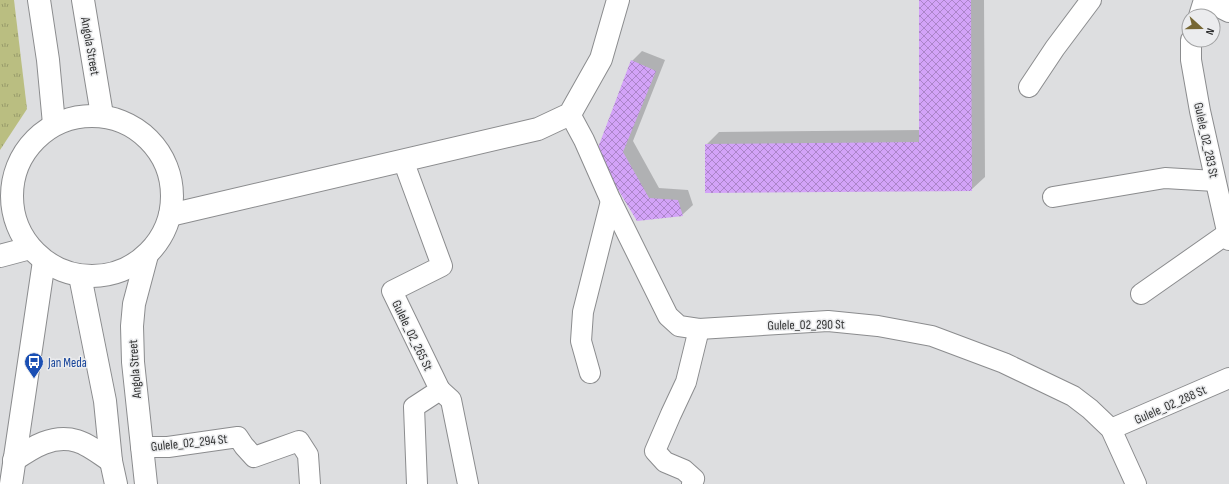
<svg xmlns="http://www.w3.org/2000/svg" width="1229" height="484" font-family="'Sofia Sans Condensed',sans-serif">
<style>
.park{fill:url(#park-tufts)}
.shadow{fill:#0003}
.building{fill:url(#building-cross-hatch)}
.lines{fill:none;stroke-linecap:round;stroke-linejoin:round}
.minor-casing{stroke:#8b8c8e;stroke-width:22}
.major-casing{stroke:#8b8c8e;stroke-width:24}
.minor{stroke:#fff;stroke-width:20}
.major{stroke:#fff;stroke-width:22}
.labels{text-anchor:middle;stroke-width:3;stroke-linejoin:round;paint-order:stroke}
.street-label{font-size:13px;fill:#303131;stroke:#ebecee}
.transit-label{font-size:13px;fill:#164399;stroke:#ebecee;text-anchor:start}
</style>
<defs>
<pattern id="park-tufts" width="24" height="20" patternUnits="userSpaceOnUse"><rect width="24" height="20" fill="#babe81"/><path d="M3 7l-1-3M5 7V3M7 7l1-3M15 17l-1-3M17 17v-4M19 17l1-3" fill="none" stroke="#989b6a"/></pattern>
<pattern id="building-cross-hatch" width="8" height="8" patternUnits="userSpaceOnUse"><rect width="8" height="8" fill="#d3a3f8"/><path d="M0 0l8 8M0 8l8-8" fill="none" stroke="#ac85c9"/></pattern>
</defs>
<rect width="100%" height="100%" fill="#dddee0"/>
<path class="park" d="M0 0H14L27 109 0 150Z"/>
<g class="shadow">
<path d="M920 0H984L985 177 971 190 706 145 719 132 920 130Z"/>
<path d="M642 51 665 60 633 141 659 188 688 190 693 205 682 215 638 220 597 153 632 61Z"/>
</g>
<g class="building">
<path d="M919 0H971L972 191 705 193V144L919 142Z"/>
<path d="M631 60 656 71 623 152 649 198 678 200 683 216 637 221 596 153Z"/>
</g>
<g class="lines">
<g class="minor-casing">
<g id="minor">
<path d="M1199 16 1204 0"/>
<path d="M1191 40V60L1200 111 1229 240"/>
<path d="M1029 87 1055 48 1091 0"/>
<path d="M570 114 584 140 611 201 668 316 679 326 699 329 828 321 878 326 932 336 1004 363 1073 396 1090 409 1111 429 1136 484"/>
<path d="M403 160 442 266 392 291 440 390 414 407 417 484"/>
<path d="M1053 197 1165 178 1215 181"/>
<path d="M1141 294 1228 233"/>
<path d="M590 373 581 341 583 312 611 201"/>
<path d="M440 390 451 400 468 484"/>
<path d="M1111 429 1229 378"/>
<path d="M141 447H168L238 437 244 446 254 457 299 441 308 455 310 484"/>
<path d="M692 484 694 479 684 470 665 462 655 451 671 414 686 382 699 329"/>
</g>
</g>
<g class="major-casing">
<g id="major">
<path d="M39 0 48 60 54 124"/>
<path d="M83 0 102 115"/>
<path d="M1207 0 1229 11"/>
<circle cx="92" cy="196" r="80"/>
<path d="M170 215 538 129 570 114 601 59 618 0"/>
<path d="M0 256 30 248"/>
<path d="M80 276 105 401 111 461 116 484"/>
<path d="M14 460C33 447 53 434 77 441 88 444 102 455 111 461"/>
<path d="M11 484 44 261"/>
<path d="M146 484 133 362 132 326 134 304 147 255"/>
</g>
</g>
<use href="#minor" class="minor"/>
<use href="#major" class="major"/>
</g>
<defs>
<g id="bus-pin" transform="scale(1)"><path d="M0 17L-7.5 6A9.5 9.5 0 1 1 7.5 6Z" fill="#1a4fb4" stroke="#ebecee"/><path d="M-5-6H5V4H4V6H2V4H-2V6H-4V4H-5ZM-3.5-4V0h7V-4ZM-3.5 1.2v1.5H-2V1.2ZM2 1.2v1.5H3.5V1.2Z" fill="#fff"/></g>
</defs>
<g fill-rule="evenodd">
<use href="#bus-pin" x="34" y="362"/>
</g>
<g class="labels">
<g class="street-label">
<text transform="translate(91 46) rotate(80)" y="5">Angola Street</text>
<text transform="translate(1207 140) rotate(78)" y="5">Gulele_02_283 St</text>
<text transform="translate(806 324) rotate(-1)" y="5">Gulele_02_290 St</text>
<text transform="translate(413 335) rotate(64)" y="5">Gulele_02_265 St</text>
<text transform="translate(134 369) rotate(-94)" y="5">Angola Street</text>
<text transform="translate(1170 404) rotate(-24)" y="5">Gulele_02_288 St</text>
<text transform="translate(189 442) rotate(-6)" y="5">Gulele_02_294 St</text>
</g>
<g class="transit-label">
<text x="48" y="367">Jan Meda</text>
</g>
</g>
<g transform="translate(1201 28) rotate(111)"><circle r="19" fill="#ebecee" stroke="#a0a1a2"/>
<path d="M0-3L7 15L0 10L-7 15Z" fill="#766734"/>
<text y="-6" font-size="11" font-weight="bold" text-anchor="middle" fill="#303131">N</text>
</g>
</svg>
